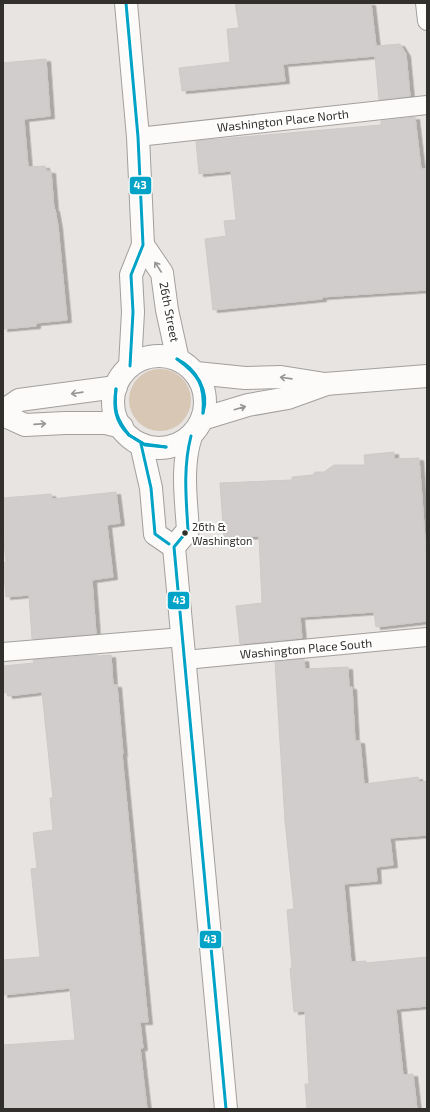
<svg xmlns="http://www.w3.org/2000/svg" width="430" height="1112" font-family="'Exo 2',sans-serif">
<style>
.green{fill:#d9c7b6}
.building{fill:#d1cdcc;stroke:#cecac8;filter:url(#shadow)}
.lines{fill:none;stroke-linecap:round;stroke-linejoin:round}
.service-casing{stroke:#a29f9d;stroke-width:20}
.minor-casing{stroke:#a29f9d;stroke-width:24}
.tertiary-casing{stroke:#a29f9d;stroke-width:24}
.service{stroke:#fcfbfa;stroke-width:18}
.minor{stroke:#fcfbfa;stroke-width:22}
.tertiary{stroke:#fcfbfa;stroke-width:22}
.bus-1-casing{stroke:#fff;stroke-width:6}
.bus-1{stroke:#02a3c6;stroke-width:3}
.oneway{stroke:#979694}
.bus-dot{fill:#32302d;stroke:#fff;stroke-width:1.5}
.labels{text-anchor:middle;stroke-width:4;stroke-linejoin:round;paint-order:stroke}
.bus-label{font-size:11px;fill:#32302d;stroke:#fff;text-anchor:start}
.street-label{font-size:12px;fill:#32302d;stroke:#fff}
.line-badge{stroke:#fff;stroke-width:1.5}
.badge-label{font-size:11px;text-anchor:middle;font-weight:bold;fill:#fff}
</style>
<defs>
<filter id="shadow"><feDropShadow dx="4.5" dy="2.5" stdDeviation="0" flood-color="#0004"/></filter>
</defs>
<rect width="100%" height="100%" fill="#e8e4e1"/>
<circle class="green" cx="160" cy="400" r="31"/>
<g class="building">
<path d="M235 3H371L376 46 400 44 406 54 410 96 379 100 375 56 283 64 285 81 182 91 179 68 230 62 227 29 239 28Z"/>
<path d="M46 59 50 116 24 119 28 167 45 166 46 171H51L54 209H55L58 226 67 320 36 323V326L3 329V63Z"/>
<path d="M415 117 421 169H427V290L322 297V299L213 310 205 239 226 236 224 221 236 220 231 171 199 174 196 141 381 125V121Z"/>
<path d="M394 452V459L419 458 427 566V621L376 627 374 612 300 617 302 638 240 644 236 606 262 603 259 536 224 538 220 483 292 480V477L313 475 315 472H324L334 465H365L364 455Z"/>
<path d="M116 492 120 523 107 525 113 577 92 580 96 634 32 639 29 595 6 597 3 563 6 562 3 532 5 531 3 498 51 494 52 499Z"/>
<path d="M97 655 98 656 111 655 113 685H117L123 754H122L148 1022H140L143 1048H140L147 1109H3V1045L75 1040 70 988 3 995V960L40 957 31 869 37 868 33 833 53 830 50 798H53L42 692 8 696 7 692 3 693V666L34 663 33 660Z"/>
<path d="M304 659 305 669 348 667 349 687H352L355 741H360L364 784 418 777 419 782 427 781V835L390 838 393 865 376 867 377 881 344 884 351 962 366 961V963L427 957V1006L396 1009 403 1075 413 1074 417 1109H307L305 1084H309L305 1011 294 1012 290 968H292L287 910 294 909 285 821 275 662Z"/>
</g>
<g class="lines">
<g class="service-casing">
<g id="service">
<path d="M425 3 427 21"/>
<path d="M138 137 427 105"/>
<path d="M3 652 183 637"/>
<path d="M185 660 427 637"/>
</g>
</g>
<g class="minor-casing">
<g id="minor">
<path d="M196 373 245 378 281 377 325 384 427 376"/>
<path d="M3 411 19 400 116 387"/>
<path d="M3 415 25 425 65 423H106L122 427"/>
<path d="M202 419 248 405 288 398 324 385"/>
</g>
</g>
<g class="tertiary-casing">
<g id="tertiary">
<path d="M126 3 138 137 143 245 131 275 133 312 130 366"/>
<path d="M143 245 162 273 167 310 178 360"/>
<circle cx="159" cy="402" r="46"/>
<path d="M191 436C181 466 186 499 188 530L174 547 226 1109"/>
<path d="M141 444 151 488 155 534 174 547"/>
</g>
</g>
<use href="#service" class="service"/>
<use href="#minor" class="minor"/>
<use href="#tertiary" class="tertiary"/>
<g class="bus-1-casing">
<g id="bus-1">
<path d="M126 3 138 137 143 245 131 275 133 312 130 366"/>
<path d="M177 359C196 368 210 392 203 413"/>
<path d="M177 359C199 375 205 385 203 413"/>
<path d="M116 389C114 411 116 418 129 435"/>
<path d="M116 389C113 407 115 422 129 435"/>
<path d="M129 435 144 444 166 447"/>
<path d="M129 435 145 445 166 447"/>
<path d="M191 436C183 467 186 498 188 530L174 547 226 1109"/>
<path d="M141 444 151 488 155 534 169 544"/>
</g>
</g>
<use href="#bus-1" class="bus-1"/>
</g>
<defs><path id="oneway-shaft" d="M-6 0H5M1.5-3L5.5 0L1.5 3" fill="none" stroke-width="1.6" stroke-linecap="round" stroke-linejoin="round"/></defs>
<g class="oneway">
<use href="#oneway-shaft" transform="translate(158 267) rotate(-123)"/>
<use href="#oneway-shaft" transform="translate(286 378) rotate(-172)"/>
<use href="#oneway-shaft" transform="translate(77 393) rotate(172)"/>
<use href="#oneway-shaft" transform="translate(240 408) rotate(-16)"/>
<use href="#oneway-shaft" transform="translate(40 424) rotate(-4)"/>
</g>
<circle class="bus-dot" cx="185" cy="533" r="3.5"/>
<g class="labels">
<g class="bus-label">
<text x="192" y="531">26th &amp;<tspan x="192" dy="14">Washington</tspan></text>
</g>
<g class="street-label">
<text transform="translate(283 121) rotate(-6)" y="4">Washington Place North</text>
<text transform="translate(169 312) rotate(79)" y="4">26th Street</text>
<text transform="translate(306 649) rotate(-5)" y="4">Washington Place South</text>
</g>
</g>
<g class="line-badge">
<rect x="129" y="176" width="23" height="19" rx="4" fill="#02a3c6"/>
<rect x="167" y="591" width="23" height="19" rx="4" fill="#02a3c6"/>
<rect x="199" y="930" width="23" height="19" rx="4" fill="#02a3c6"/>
</g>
<g class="badge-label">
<text x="140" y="189">43</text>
<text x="179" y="604">43</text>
<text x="210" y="943">43</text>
</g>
<rect width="430" height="1112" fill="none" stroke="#32302d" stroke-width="8"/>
</svg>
